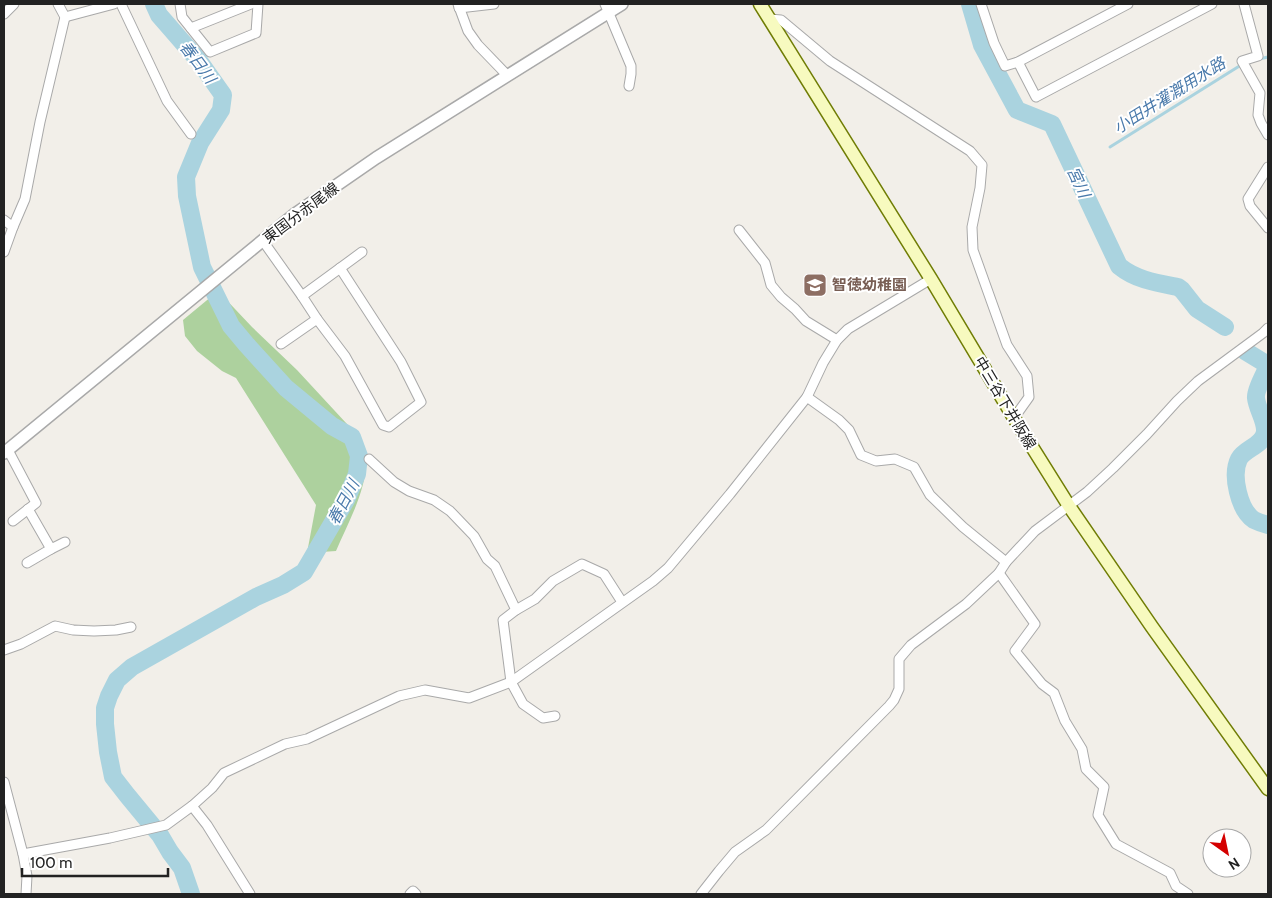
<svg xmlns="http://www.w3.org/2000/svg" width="1272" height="898" font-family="Cabin,'Noto Sans JP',sans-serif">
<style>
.forest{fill:#add19e}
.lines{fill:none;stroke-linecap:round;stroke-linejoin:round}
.stream{stroke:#aad3df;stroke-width:3}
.river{stroke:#aad3df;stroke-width:18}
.minor-casing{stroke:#a9a9a9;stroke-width:11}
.tertiary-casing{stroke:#a9a9a9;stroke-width:14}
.secondary-casing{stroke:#707d05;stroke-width:15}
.minor{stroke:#fff;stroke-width:9}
.tertiary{stroke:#fff;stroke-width:11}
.secondary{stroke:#f7fabf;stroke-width:12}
.labels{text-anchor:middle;stroke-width:4;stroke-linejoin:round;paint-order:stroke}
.street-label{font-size:15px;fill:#222;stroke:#fff}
.education-label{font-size:15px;font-weight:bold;fill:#785e54;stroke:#fff;text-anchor:start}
.water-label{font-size:16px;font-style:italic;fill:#4a7aab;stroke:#fff}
</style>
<rect width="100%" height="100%" fill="#f2efe9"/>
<path class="forest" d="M218 291 252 327 297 370 359 437C361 441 364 446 365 451 371 484 348 522 336 551L307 553 316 505 236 378 222 371 197 351 185 336 183 320Z"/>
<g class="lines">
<g class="stream">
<path d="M1259 59 1268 57"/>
<path d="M1110 147 1241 65"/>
</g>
<g class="river">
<path d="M154 4 159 15 199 61 223 95 221 110 200 143 186 177 187 196 202 267 231 326 246 344 286 388 332 426 352 437 359 456 357 474 346 500 304 572 283 585 256 597 132 667 117 680 109 696 105 708V724L108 752 113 777 127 795 160 835 170 852 182 868 191 894"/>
<path d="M970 4 982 45 1017 110 1052 124 1119 266C1136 280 1157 283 1178 287L1182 290 1197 309 1225 327"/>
<path d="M1245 351 1268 365"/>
<path d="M1268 366C1265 373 1255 391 1256 398 1257 409 1266 421 1265 432 1263 446 1245 448 1239 459 1231 475 1239 510 1254 520 1258 522 1264 524 1268 525"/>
</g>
<g class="minor-casing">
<g id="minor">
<path d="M121 4 167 101 191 134"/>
<path d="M180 4 182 17 210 52 256 33 258 4"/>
<path d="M458 4 468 31 478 45 507 75"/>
<path d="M605 4 631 66V74L629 86"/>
<path d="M981 4 994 43 1005 66 1018 62 1128 4"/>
<path d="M1244 4 1258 56 1242 61 1260 93 1258 115 1261 123 1268 135"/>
<path d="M459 8 494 4"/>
<path d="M4 14 14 4"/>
<path d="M65 17 114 4"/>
<path d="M770 19 781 20 830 61 970 151 982 165 980 188 972 227 973 250 1007 345 1027 376 1029 397 1014 418"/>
<path d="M191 28 251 4"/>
<path d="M1018 62 1036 97 1212 4"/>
<path d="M1268 167 1248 199 1250 206 1268 228"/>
<path d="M4 220 13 227"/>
<path d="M739 230 765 263 771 285 781 297 795 309 806 321 837 340"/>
<path d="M263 241 302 296 317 319 345 356 383 425 389 427 421 402 401 362 340 268"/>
<path d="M4 252 13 227 25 199 40 122 65 17 58 4"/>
<path d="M302 296 362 252"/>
<path d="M281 344 317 319"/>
<path d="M807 397 839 420 849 430 861 455 876 461 895 459 914 467 930 495 963 527 1006 562"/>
<path d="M8 450 36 503 13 521"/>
<path d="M369 459 394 482 409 491 434 500 450 511 474 536 487 559 495 566 516 610"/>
<path d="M28 509 51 549 65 542"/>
<path d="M27 563 51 549"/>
<path d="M999 573 1035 624 1015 651 1042 684 1054 693 1065 721 1082 749 1086 769 1104 787 1098 815 1116 844 1170 873 1176 886 1188 894"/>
<path d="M4 650 21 644 55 626 73 630 94 631 116 630 131 627"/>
<path d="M555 716 543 718 523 704 511 682 503 620 516 610 535 599 553 581 582 564 604 574 622 602"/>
<path d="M4 782 23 854 27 876 26 894"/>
<path d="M192 806 207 825 250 894"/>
<path d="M23 854 110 838 166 825 192 806 212 788 224 773 285 744 307 739 399 696 425 690 469 698 511 682 653 581 668 568 730 494 807 397 823 363 837 340 848 329 931 279"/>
<path d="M410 894 413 891 416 894"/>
<path d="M701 894 719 871 735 852 766 830 889 706 894 700 899 689V659L911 645 966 604 999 573 1006 562 1035 531 1087 492 1113 468 1147 434 1177 401 1198 381 1263 333 1268 328"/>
</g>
</g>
<g class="tertiary-casing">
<path id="tertiary" d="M4 453 295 214 376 158 622 4"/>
</g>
<g class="secondary-casing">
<path id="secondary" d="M760 4 931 279 1014 418 1069 506 1152 627 1268 789"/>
</g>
<use href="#minor" class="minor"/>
<use href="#tertiary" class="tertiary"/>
<use href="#secondary" class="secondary"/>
</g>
<defs>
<g id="school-square" transform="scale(1.25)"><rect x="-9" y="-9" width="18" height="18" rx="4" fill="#8d6e63" stroke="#fff"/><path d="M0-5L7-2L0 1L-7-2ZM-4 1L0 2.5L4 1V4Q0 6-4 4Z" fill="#fff"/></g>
</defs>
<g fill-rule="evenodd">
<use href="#school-square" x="815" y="285"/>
</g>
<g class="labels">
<g class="street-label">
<text transform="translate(301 213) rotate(-37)" y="5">東国分赤尾線</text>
<text transform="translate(1005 403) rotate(59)" y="5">中三谷下井阪線</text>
</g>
<g class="education-label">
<text x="832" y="290">智徳幼稚園</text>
</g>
<g class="water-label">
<text transform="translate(198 62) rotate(53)" y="6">春日川</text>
<text transform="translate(1169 95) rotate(-32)" y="6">小田井灌漑用水路</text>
<text transform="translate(1079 182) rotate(65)" y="6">宮川</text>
<text transform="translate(343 502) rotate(-62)" y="6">春日川</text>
</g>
</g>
<rect width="1272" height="898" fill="none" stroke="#222222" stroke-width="10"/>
<g transform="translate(1227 853) rotate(147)"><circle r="24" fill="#ffffff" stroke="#a7a7a7"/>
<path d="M0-4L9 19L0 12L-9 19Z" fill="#d40000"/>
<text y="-8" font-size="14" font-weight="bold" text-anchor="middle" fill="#222222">N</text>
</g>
<path d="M22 868v8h146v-8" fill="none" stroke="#222222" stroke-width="2.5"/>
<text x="30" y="868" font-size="15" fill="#222222" stroke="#ffffff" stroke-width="4" paint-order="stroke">100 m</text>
</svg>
